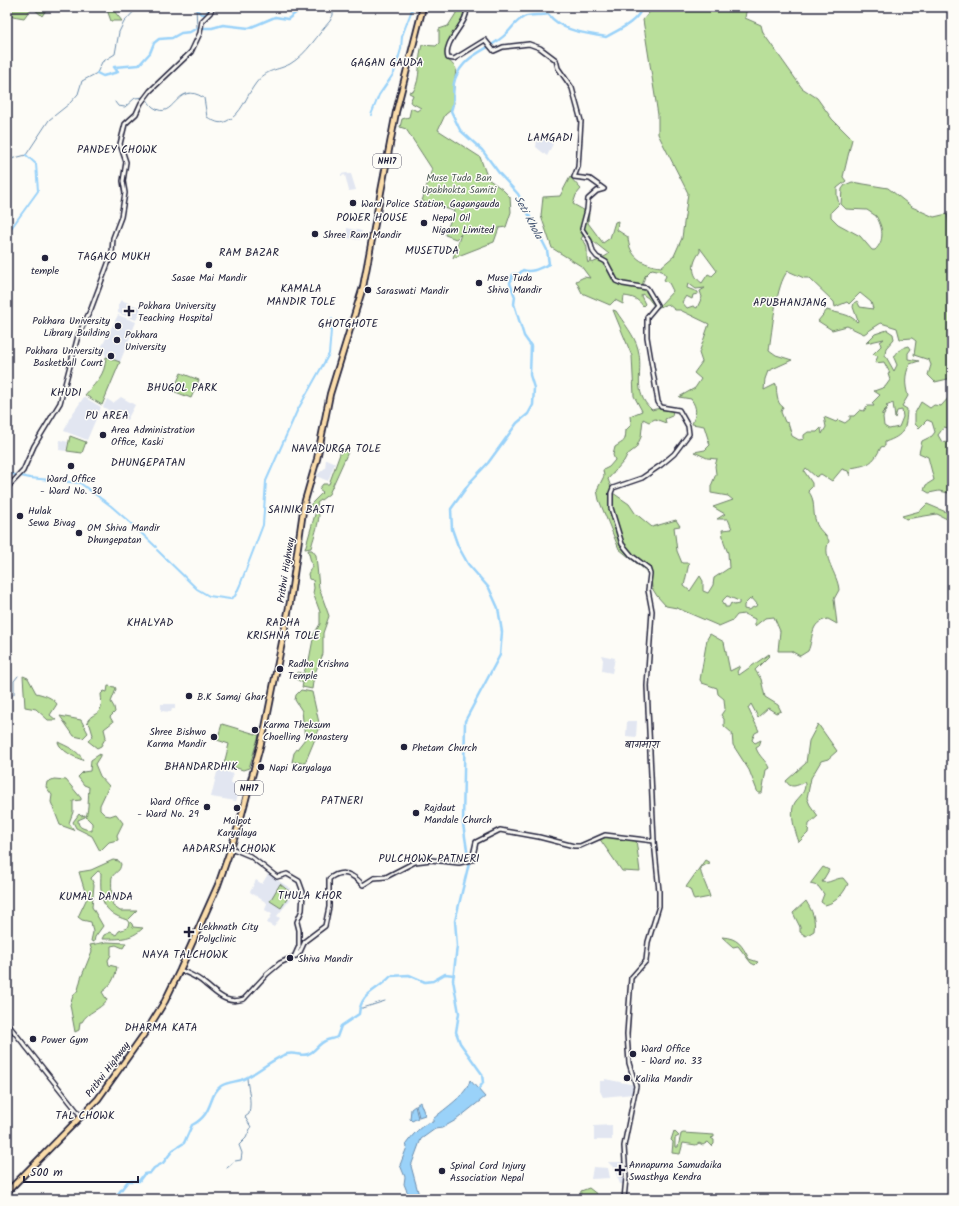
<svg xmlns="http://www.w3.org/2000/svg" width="959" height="1206" font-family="Kalam,'Playpen Sans Deva',sans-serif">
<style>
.built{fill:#e2e6f1}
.green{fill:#b9df9a;stroke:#6e806a;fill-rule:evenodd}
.water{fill:#9ad2f9;stroke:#6a8cad}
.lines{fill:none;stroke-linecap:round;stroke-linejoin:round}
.stream{stroke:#6a8cad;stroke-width:1}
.canal{stroke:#9ad2f9;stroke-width:2}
.river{stroke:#9ad2f9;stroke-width:2.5}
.secondary-casing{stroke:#22223b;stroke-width:6}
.highway-casing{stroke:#22223b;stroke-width:8}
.secondary{stroke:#fdfcf7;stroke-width:3}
.highway{stroke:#fbddab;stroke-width:4.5}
.poi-dot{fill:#22223b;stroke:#fdfcf7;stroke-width:1.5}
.labels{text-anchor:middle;stroke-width:3;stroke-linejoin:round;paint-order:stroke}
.shield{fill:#fdfcf7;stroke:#646373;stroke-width:1}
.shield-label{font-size:9px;font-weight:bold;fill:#22223b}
.park-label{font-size:10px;fill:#4f5b58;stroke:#fdfcf7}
.poi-label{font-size:10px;fill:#22223b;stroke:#fdfcf7;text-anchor:start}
.street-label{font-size:10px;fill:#22223b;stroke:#fdfcf7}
.neighbourhood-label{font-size:11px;fill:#22223b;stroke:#fdfcf7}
.water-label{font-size:11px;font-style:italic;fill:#465774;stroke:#fdfcf7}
</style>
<rect width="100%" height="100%" fill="#fdfcf7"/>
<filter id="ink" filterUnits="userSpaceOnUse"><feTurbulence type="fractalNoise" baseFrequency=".025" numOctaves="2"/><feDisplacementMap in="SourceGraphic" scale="8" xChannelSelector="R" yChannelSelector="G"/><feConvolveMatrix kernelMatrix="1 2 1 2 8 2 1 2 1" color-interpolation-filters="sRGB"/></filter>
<g filter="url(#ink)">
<g class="built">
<path d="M541 135 553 144 547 156 536 147 537 140Z"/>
<path d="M347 173 348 174H351L356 190 349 191 345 175 341 176V174Z"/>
<path d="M347 228 362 231 360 240 347 238Z"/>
<path d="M121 300 141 308 136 320 118 313V305Z"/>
<path d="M118 315 136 322 120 362 106 357 102 346Z"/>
<path d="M84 397 101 407 87 440 64 431 69 419Z"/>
<path d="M121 397 135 405 127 420 103 407 107 399 113 403Z"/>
<path d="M60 440 68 442 66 451 59 450Z"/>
<path d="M326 459 335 463 328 481 316 476 325 468Z"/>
<path d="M601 655 615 658 612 673 602 671 603 660Z"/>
<path d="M161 704H175V709H172L171 712 161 711Z"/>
<path d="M627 721H637L636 737 626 736Z"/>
<path d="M218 768 233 774 231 783 241 785 239 791 242 792V794L239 793 236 801 211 797Z"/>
<path d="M268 874 290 888 294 895 277 916 280 918 274 927 267 923 272 914 265 910 267 903 250 892 256 880 262 884Z"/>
<path d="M605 1079 635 1085 633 1094 603 1097 600 1091V1081H605Z"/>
<path d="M612 1125V1140H594V1126Z"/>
<path d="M608 1162H624L625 1184H620L614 1168Z"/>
<path d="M593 1167 608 1168 610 1178 591 1179Z"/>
</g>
<g class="green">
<path d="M7 7H48L42 16 32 7 24 18 7 15Z"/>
<path d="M106 7H111L122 21H111Z"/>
<path d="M460 7H465C464 24 444 37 446 54 446 60 454 64 456 69L453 97 454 103 451 110 445 115 438 130 480 157 488 179 502 189 510 197 511 212 506 227 499 228 494 242 453 258 461 234 456 239 445 235 454 211 422 201 432 169 406 129 400 127 402 119 409 117 411 108 417 111 421 108 410 102 413 95 409 93 410 91 413 92C422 77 417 61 422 45L436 46 439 43V29L448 26Z"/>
<path d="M654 7H755V9L749 8 746 12 745 18 761 25 763 33 802 88 817 98 832 119 852 139 843 177 846 181 837 188V196L839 204 831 212V217L838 224 860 236 872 250H875C885 241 883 227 876 216L867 210 846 209 841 204 842 189 845 185 852 182 888 188 912 207 934 217 947 214 952 234V378L935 382 928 375 931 365 929 360 914 355 916 341 912 338 900 339 897 328 881 323 864 334 847 326 832 330 818 321 827 310C838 314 849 313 857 322L858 321 853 307 854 303 857 301 860 307 873 309 871 302 860 293 849 304 847 302 835 307 834 302 809 278H804L788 271C776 283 772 332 769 350L776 355 792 360 768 371 765 379 764 390 776 384C777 392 776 403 783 407L781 412 785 422 788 423 792 436 799 440 804 439V435L808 432H817L821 428 822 434 826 427 824 417 836 422 838 420 845 423 850 419V416H854L860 410 864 411 867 406H874L872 403 880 395 874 391 885 387 890 380 888 374 890 373 884 362 875 363 878 356 873 354 881 346 880 342 884 339 866 343 875 334 887 330 893 334 894 339 886 348 885 355 894 371 897 365 894 358C897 351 901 348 909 346L911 349 908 353V359L919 361 910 364C904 375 905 385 908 396L902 406 907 409C906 429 905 435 885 442V446L881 447C873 464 868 465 851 468L850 476 848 471 842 469 832 481 821 474 816 477 806 468 804 471 812 483V487L808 491C816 499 812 512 816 522 818 530 826 534 829 541 821 557 838 574 839 590L834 599 837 624 828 619C809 622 814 638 808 651L800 656 791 651H778L780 631 774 617 765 618 755 626V619L744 614 737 615 733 620 719 626 677 608 666 606 657 596 652 588 651 578 645 570 619 549 599 500 597 490 604 476 603 470 609 467 615 460 613 455 615 447C625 440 625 443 626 430L631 425 630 416 642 411 634 396 632 356 613 310 616 311C623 322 635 336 638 349 644 372 631 391 652 410 660 407 668 410 676 407L673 410 672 416 665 419 666 423 655 419 649 422 643 419 641 437 636 448 627 455 624 461 608 479 613 493 629 504 635 513 652 527 676 520 680 526 674 527 677 551 682 563H689L684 586 690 591 700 576 703 581V591L708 593 713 585 714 578 729 568 728 553 724 543 722 530 732 529 728 519H717L725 514 713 507 733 500 728 496 711 493V486L716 474 715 466 717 459 707 458 694 452 705 450 710 445 704 426 692 424C696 414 698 409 691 399L679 397 695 388 701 379 694 373 702 362 699 353 709 324 680 310H675L668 304 659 307H655L648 298 642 294 641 296 645 304 643 306C638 299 633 297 624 296L623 304 615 300 610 305 582 293 576 281 584 277 590 278 581 266 552 248 541 216 543 197 560 196 570 177 581 189 576 195 573 204 589 213 588 223 603 243 610 238 615 222 618 221 617 230 628 237C629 257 643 265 661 267L674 256 682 238 688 193 658 134V115L643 20ZM584 234 609 254 604 257 598 256 599 260 592 263 591 259 588 263C585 255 591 245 581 239ZM700 248 717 271 712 276 708 274 702 283C690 275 692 262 700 252ZM652 269 662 271 666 276 664 280 669 283 673 291 660 305 657 304 648 291 642 286 645 276ZM688 283 696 289 705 288 700 291 702 297 697 308 693 306 687 308 682 302 686 296 692 299 693 295 698 294V292L687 288ZM893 403 895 418 897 411 902 410 903 417 899 427 889 429 884 426 883 417 887 409 882 415V413L888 407 886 406ZM727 596 739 601V604L734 605 731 603 729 607H725V605L722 604 723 600ZM751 597 758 605 748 610 744 609V605L750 599H753Z"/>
<path d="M7 85 12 95 9 109 7 111Z"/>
<path d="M106 357 120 362 102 405 85 395C96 382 105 376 106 357Z"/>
<path d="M181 373 199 380 191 398 173 391Z"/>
<path d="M952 394V429L944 427 938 435 942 442 952 443V502L949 493 939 491 929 493 924 490 926 485 934 480 928 457 919 453 922 441 932 436 935 432 932 422 927 420 919 428 915 424V413L921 402 930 408 934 405 941 406Z"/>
<path d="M70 436 86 442 82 453 67 451Z"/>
<path d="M341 451 348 452 329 494 317 503C323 516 314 535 311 548L305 549 316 511 310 505 323 492 319 489 323 484H329Z"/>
<path d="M927 504 946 512 952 508 951 521 937 514 906 519 902 516 920 511Z"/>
<path d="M308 550H312L316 555 319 588 329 616 323 633V654L314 675 312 689 302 687 303 683 296 679 298 672 303 674 309 660 314 634 320 624V612L313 593 314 588 313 580 309 579 308 574 312 566Z"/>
<path d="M710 634 724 642 730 671 740 666 737 672 739 675 769 654 770 655 755 670 761 679 765 697 778 705 781 711 776 713 768 708 758 717 751 704 748 708 759 731 755 733 752 740 755 743 761 740 759 746 756 748C759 757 766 760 769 768L766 770 762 793H758L749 770 733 745 732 733 724 726V719L721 715 725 709 724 699 718 694 717 688 702 683 700 680 707 639Z"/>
<path d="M23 676 28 678 36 693C44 695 52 697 57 704L50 715 56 720H48L36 709 25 707Z"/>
<path d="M108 686 115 687 116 689 111 702 114 707 115 712 110 717 113 722 104 729 106 737 101 746 97 748 88 741 93 735 90 725 87 722C93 710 104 719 101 694L104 691 107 692Z"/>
<path d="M301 690 312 692 320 727 305 763 292 762 294 753 305 739 302 711 295 700 296 695Z"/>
<path d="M60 716 81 720 88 733 83 738 74 736Z"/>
<path d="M222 724 259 735 249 768 243 770 224 764 229 744 217 740Z"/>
<path d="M818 724 837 751 828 759 821 761 811 778 807 798 810 805 818 816 809 824 808 833 799 842C795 831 788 811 796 801 801 795 805 792 805 784L804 782C797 786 790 789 786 781L806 763 809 741Z"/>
<path d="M58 742C66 746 79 751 83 760 75 758 60 750 58 742Z"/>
<path d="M100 754V756L95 764 100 776 109 786 100 805V810L105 815 110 816 116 814 123 823 117 835 118 840 109 842 100 851 92 836 76 828 73 822 79 814 81 816 85 815V817L78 820C78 829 84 828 92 831V823L86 817C89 808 88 796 89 787L84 785 78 777 83 772 90 771 91 760Z"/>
<path d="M54 779 66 780 81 798V800L73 801V812L69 823 74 830 60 825 51 802 52 795 46 787 47 782Z"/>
<path d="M604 835 636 839 640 872 622 871 599 838Z"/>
<path d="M113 860 119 861 121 864C120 872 116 871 112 877 111 880 112 902 113 906L120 911H137L128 920 132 924 133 927 143 928C131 940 118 939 102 939L104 935 111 932 116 935 119 931 127 928 129 923 127 920C101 912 100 898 101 873L98 871 91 878 94 885 92 907 103 926 95 937 94 942 91 941 93 932 91 922 82 920 78 917 87 898 79 872 91 870Z"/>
<path d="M705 860 710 863 700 867C700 874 708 889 710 897L694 900 690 889 686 887Z"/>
<path d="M823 867 829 870 822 882C829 884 835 878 843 878L848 884C843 894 837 902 825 905L821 902 824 894 818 886 810 884Z"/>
<path d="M280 884 291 893 281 908 270 901Z"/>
<path d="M806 901C812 911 816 918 814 931L806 936 800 932V927L793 913Z"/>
<path d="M722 937C738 938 742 945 749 959L758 962 755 965 751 963 738 946 733 947Z"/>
<path d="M107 942 126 943 123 948 116 945 111 946V955L108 960 109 965 117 967C115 978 111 986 102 992L107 1000C99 1011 88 1011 82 1022H80L79 1030 75 1032 70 1005 73 996 78 990 81 978 92 951 90 945Z"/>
<path d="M674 1131 679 1136 675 1138V1147H678L681 1134 683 1133 714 1135V1137L711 1138 714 1140V1144L712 1146 708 1142 703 1145 699 1143 696 1145 683 1143 680 1154 672 1153 673 1142 671 1140Z"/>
<path d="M589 1188 598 1195 599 1199H580L581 1191Z"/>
</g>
<g class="water">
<path d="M470 1080 485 1097 456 1120 442 1128 435 1129 421 1139 411 1166 420 1199H410L404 1184 405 1177 400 1165 407 1147 406 1144C411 1137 423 1122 433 1122V1119C445 1108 467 1095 470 1080Z"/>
<path d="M420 1102 425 1115 419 1117 416 1105Z"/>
<path d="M415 1106 418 1118 412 1121 410 1119 411 1109Z"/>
</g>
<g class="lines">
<g class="stream">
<path d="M196 7 197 28"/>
<path d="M115 102 118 106 125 107 135 98 145 97C148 100 149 104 153 107 175 123 175 79 204 98L207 117C214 121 219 125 227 121 242 114 246 96 256 83 268 68 277 71 290 64 307 54 318 34 330 21L333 15V7"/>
<path d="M70 103 78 94 82 81 97 73 102 62 115 54 119 32 124 22 138 7"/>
<path d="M7 160 26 155 49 120 69 104"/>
<path d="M7 699 14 694V681L18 676"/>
<path d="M359 1008H363L385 1001"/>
<path d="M227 1168 235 1161 241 1160 242 1153 239 1145 246 1138 251 1127 245 1117 249 1114C252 1099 248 1091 247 1078L250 1075"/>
</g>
<g class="canal">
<path d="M196 9 201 14H206L210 7"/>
<path d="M371 115 379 95 394 73 401 49 402 36 413 7"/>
<path d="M7 234 38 191 36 164 26 155"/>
<path d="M7 473 30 478 80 483 111 506 135 527"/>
<path d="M136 528 156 547"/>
<path d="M157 550 196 588"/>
<path d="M197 589 209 596 230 599 235 596 240 585 263 525 266 481 297 411 329 354 332 319"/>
</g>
<g class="river">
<path d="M97 73 103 76 118 72 114 67 139 65 150 53 154 43 159 39 172 38 181 33 190 32 197 28H212L223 25 249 28 275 17 288 19 303 7"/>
<path d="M476 1092 483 1083 482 1074 460 1043 456 1032 459 1013 453 980 457 946 455 921 469 863 463 824 465 721 500 655 502 632 498 608 489 588 468 564 458 546 452 529 451 509 471 481 488 463 517 423 528 414 533 405 534 388 530 375 531 346 524 336 514 304 515 297 510 283 513 274H519L523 270C532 273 540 268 549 264L547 250 518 194 499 173 482 150 460 130 451 111C456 99 451 90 455 79 465 52 490 51 507 33 513 27 516 21 524 17 530 14 541 16 548 14 563 32 584 33 606 37 618 30 639 21 642 7"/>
<path d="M114 1199 128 1181H139L144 1174 150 1173 154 1168 163 1163 173 1150 184 1143 192 1125C214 1114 208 1095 221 1086 227 1082 235 1082 241 1080 257 1074 271 1059 287 1054 296 1052 301 1057 308 1054 315 1052 318 1044 325 1041 328 1039 333 1039 337 1037L341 1026 359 1014C361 992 376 992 391 976L409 975 425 982 433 981 445 974 454 975"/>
</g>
<g class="secondary-casing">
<g id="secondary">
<path d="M466 7C471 22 442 40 448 58L454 59 485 40 494 51 503 47 529 44 540 48 556 60 558 68 572 88 581 121 578 167 574 177 590 179 604 189 597 191 588 199 587 210 582 229 590 241 593 252 597 257 606 262 616 281 623 284 647 288 657 305 647 317V337L658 402 661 407 679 410 688 426 689 434 674 454 661 465 642 478 613 488 611 493V508L622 544 632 556 648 568 650 574 648 590 652 611 647 686 654 841 659 891V906L648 942 646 961 631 978 627 1034 629 1063 636 1086 624 1146 626 1178 624 1199"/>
<path d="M7 488 23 471 34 446 60 403 78 336 91 309 112 253 113 238 121 217 125 193 123 181 126 162 120 144 125 124 136 114 141 103 150 91 191 52 200 33 202 21 210 13 213 7"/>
<path d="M231 848 250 856 277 877 287 874 299 881 303 892 302 910 297 922 299 930V946L295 955 296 956 300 952 305 941 325 926 329 907V879C342 868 353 874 363 885L374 878 386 877 415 862 431 860 459 863 472 860 476 842 500 830 539 837 574 846H580L605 835 654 841"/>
<path d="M180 970C189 974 198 977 205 984 218 994 226 1005 244 999L267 974 280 963 295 956"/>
<path d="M7 1023 81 1116"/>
</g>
</g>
<g class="highway-casing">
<path id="highway" d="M7 1192 98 1099 149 1027 165 1001 180 970 218 885 231 848 240 821 265 728 290 602 304 504 317 459 330 394 363 287 396 112 423 7"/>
</g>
<use href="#secondary" class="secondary"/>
<use href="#highway" class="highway"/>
</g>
</g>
<g class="poi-dot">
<circle cx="353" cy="203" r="4"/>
<circle cx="424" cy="223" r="4"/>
<circle cx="315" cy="234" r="4"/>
<circle cx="45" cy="258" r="4"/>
<circle cx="209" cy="265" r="4"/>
<circle cx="479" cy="283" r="4"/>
<circle cx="368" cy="290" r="4"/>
<path d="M127 305h4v4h4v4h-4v4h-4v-4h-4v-4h4z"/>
<circle cx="118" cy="326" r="4"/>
<circle cx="117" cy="340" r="4"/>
<circle cx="111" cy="356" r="4"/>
<circle cx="103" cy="435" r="4"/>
<circle cx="71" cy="466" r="4"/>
<circle cx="20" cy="516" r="4"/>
<circle cx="79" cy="533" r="4"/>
<circle cx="280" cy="669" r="4"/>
<circle cx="189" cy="696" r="4"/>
<circle cx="255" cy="730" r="4"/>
<circle cx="214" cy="737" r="4"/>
<circle cx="404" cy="747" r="4"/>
<circle cx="261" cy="767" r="4"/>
<circle cx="207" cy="807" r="4"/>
<circle cx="237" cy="808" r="4"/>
<circle cx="416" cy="813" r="4"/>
<path d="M187 926h4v4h4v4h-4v4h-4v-4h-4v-4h4z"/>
<circle cx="290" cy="958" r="4"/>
<circle cx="33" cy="1039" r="4"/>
<circle cx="633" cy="1054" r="4"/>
<circle cx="627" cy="1078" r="4"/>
<path d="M618 1164h4v4h4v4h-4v4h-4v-4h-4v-4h4z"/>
<circle cx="442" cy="1171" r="4"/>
</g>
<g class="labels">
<g class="shield">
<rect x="373" y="154" width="28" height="14" rx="3"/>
<rect x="235" y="781" width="28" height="14" rx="3"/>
</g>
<g class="shield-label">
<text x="387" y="164">NH17</text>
<text x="249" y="791">NH17</text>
</g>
<g class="park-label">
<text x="459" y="181">Muse Tuda Ban<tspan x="459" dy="12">Upabhokta Samiti</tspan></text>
</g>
<g class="poi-label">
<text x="361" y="207">Ward Police Station, Gagangauda</text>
<text x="432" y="221">Nepal Oil<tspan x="432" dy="12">Nigam Limited</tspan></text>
<text x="323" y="238">Shree Ram Mandir</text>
<text x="45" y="274" text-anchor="middle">temple</text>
<text x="209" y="281" text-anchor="middle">Sasae Mai Mandir</text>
<text x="487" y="281">Muse Tuda<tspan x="487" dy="12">Shiva Mandir</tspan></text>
<text x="376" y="294">Saraswati Mandir</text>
<text x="138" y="309">Pokhara University<tspan x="138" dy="12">Teaching Hospital</tspan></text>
<text x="110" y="324" text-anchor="end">Pokhara University<tspan x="110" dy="12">Library Building</tspan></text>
<text x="125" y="338">Pokhara<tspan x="125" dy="12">University</tspan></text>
<text x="103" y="354" text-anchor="end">Pokhara University<tspan x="103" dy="12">Basketball Court</tspan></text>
<text x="111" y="433">Area Administration<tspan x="111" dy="12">Office, Kaski</tspan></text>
<text x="71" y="482" text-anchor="middle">Ward Office<tspan x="71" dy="12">- Ward No. 30</tspan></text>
<text x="28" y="514">Hulak<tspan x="28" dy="12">Sewa Bivag</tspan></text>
<text x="87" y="531">OM Shiva Mandir<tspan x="87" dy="12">Dhungepatan</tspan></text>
<text x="288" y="667">Radha Krishna<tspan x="288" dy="12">Temple</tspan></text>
<text x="197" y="700">B.K Samaj Ghar</text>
<text x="263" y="728">Karma Theksum<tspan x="263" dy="12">Choelling Monastery</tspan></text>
<text x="206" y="735" text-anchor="end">Shree Bishwo<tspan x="206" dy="12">Karma Mandir</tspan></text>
<text x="412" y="751">Phetam Church</text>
<text x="269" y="771">Napi Karyalaya</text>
<text x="199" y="805" text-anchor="end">Ward Office<tspan x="199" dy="12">- Ward No. 29</tspan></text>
<text x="424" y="811">Rajdaut<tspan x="424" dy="12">Mandale Church</tspan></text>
<text x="237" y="824" text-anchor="middle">Malpot<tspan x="237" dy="12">Karyalaya</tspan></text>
<text x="198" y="930">Lekhnath City<tspan x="198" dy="12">Polyclinic</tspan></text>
<text x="298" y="962">Shiva Mandir</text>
<text x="41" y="1043">Power Gym</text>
<text x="641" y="1052">Ward Office<tspan x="641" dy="12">- Ward no. 33</tspan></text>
<text x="635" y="1082">Kalika Mandir</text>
<text x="629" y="1168">Annapurna Samudaika<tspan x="629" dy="12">Swasthya Kendra</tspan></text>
<text x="450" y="1169">Spinal Cord Injury<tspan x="450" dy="12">Association Nepal</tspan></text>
</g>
<g class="street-label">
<text transform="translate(285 570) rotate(-81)" y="4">Prithvi Highway</text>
<text transform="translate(107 1069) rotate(-53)" y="4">Prithvi Highway</text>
</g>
<g class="neighbourhood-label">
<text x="387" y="66">GAGAN GAUDA</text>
<text x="550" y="141">LAMGADI</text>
<text x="117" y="153">PANDEY CHOWK</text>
<text x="372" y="221">POWER HOUSE</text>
<text x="432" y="254">MUSETUDA</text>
<text x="249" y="256">RAM BAZAR</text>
<text x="114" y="260">TAGAKO MUKH</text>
<text x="301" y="292">KAMALA<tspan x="301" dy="13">MANDIR TOLE</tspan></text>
<text x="790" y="306">APUBHANJANG</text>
<text x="348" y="327">GHOTGHOTE</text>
<text x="182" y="391">BHUGOL PARK</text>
<text x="66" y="396">KHUDI</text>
<text x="107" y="419">PU AREA</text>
<text x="336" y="452">NAVADURGA TOLE</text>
<text x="148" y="466">DHUNGEPATAN</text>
<text x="301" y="513">SAINIK BASTI</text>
<text x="150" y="626">KHALYAD</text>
<text x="283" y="626">RADHA<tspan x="283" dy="13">KRISHNA TOLE</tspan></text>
<text x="642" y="748">बागमारा</text>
<text x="201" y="770">BHANDARDHIK</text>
<text x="342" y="804">PATNERI</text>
<text x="229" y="852">AADARSHA CHOWK</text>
<text x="429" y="862">PULCHOWK PATNERI</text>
<text x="310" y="899">THULA KHOR</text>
<text x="96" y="900">KUMAL DANDA</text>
<text x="185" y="958">NAYA TALCHOWK</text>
<text x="161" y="1031">DHARMA KATA</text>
<text x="85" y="1119">TAL CHOWK</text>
</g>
<g class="water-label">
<text transform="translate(529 217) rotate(62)" y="4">Seti Khola</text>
</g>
</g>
<rect width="959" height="1206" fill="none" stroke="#fdfcf7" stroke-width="24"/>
<rect x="12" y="12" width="935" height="1182" fill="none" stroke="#22223b" stroke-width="1.5" filter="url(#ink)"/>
<path d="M24 1176v6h114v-6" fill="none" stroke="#22223b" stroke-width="2"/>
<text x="30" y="1176" font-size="12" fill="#22223b" stroke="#fdfcf7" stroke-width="3" paint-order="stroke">500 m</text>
</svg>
